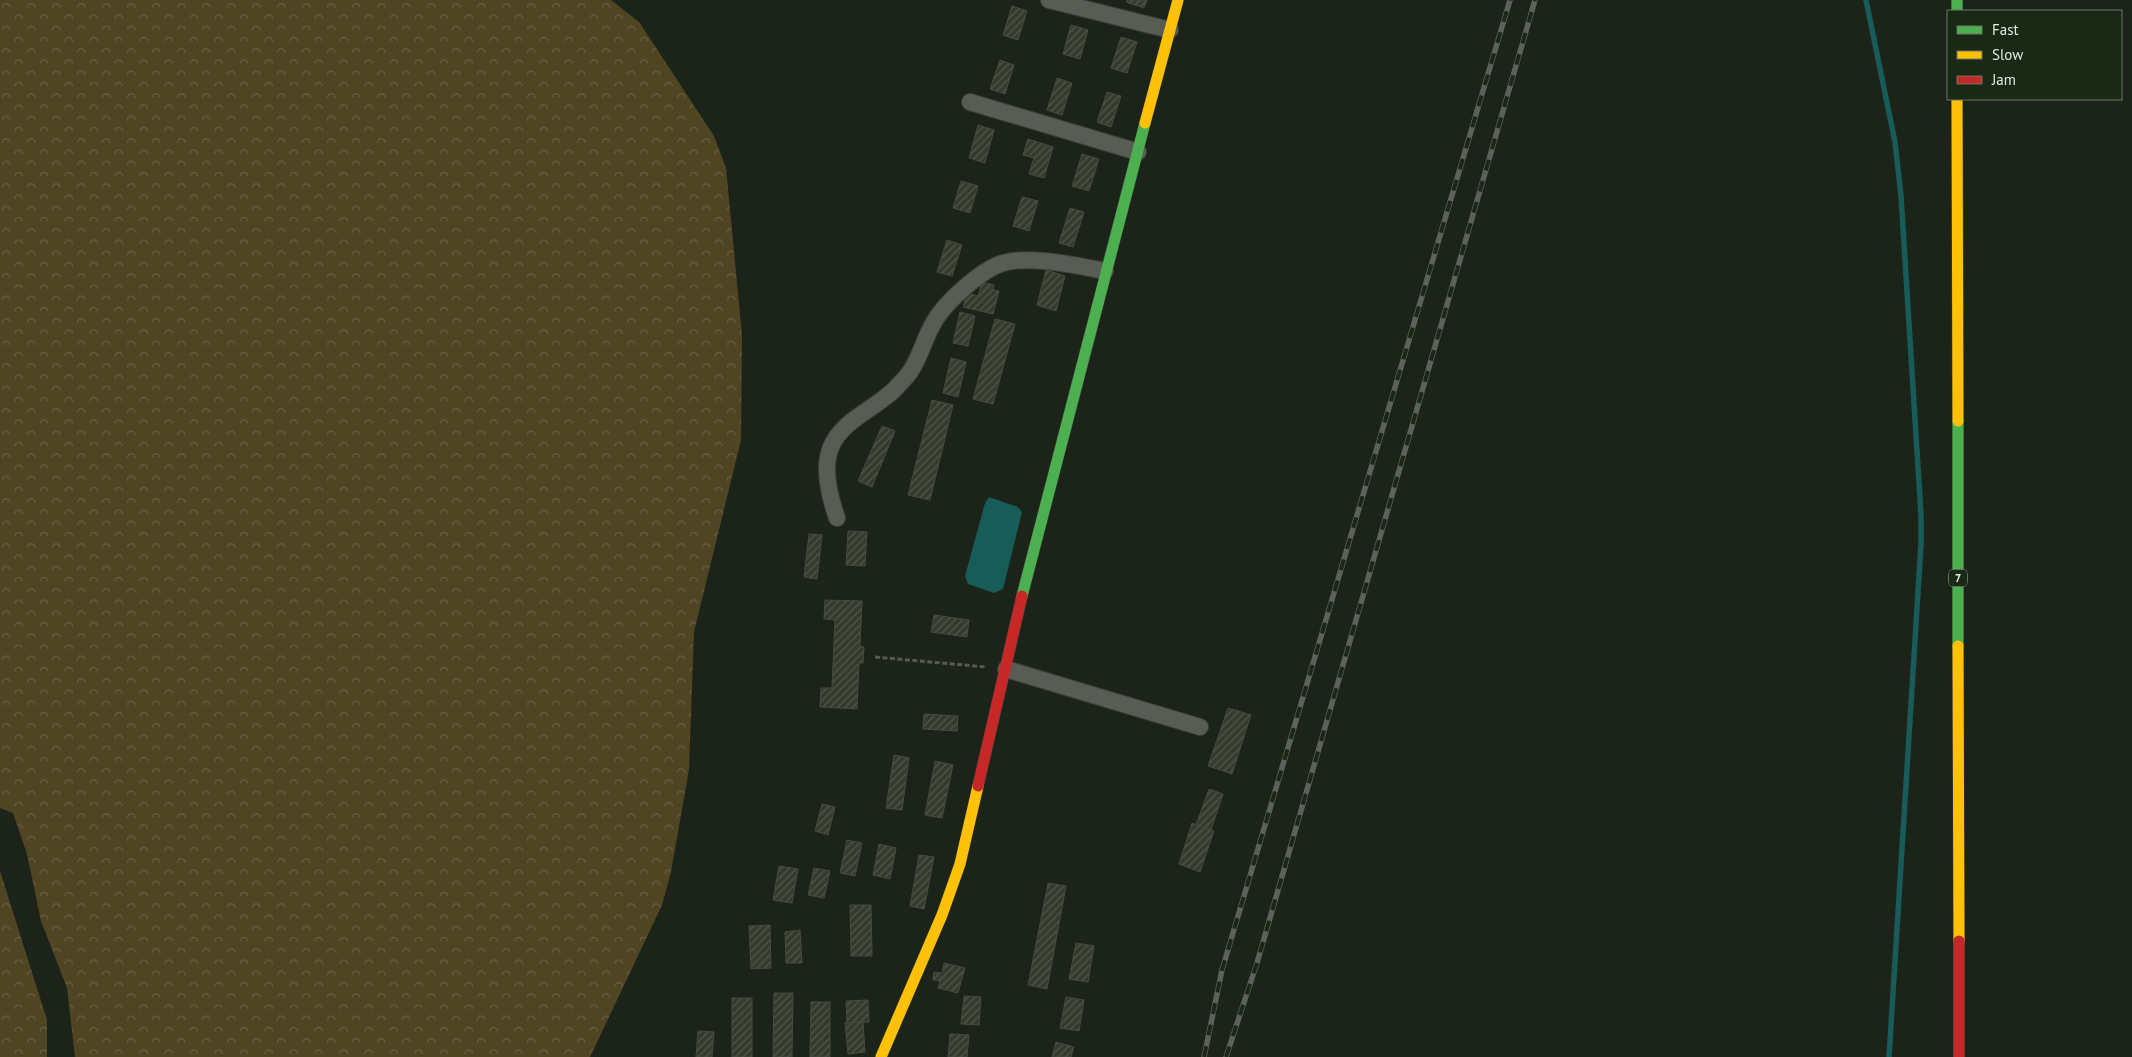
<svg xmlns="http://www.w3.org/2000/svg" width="2132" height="1057" font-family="'PT Sans',sans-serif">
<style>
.forest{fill:url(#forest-crowns)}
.water{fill:#175c58}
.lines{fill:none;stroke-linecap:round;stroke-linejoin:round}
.stream{stroke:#175c58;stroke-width:5.5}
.building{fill:url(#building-hatch);stroke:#464b41}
.street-casing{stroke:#3a4139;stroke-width:18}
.fast-casing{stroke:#3a4139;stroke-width:12}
.slow-casing{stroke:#3a4139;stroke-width:12}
.jam-casing{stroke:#3a4139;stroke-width:12}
.path{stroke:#555b54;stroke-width:3;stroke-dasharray:5 2.5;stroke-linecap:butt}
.street{stroke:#575d55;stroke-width:16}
.fast{stroke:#4caf50;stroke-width:11}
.slow{stroke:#ffc107;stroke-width:11}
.jam{stroke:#c62828;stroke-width:11}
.rail-casing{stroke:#5c625b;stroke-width:5.5}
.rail{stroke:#192915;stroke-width:4;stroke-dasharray:11;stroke-linecap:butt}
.labels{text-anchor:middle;stroke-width:4.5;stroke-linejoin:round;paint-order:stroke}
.shield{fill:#192915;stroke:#a4b0a1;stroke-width:1}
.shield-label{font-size:11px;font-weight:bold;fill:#dfeadd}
</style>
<defs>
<pattern id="forest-crowns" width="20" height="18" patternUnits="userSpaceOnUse" patternTransform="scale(1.25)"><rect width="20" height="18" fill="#504522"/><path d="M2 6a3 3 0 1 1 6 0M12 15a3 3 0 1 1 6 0" fill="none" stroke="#696042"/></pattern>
<pattern id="building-hatch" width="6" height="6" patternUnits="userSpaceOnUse" patternTransform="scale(1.25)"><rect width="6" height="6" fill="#363a2d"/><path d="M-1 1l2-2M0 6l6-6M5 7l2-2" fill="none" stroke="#53574b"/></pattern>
</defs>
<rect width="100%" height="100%" fill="#1c241a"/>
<g class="forest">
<path d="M0 0H611L639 22 714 136 726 168 742 335 741 440 694 632 689 769 671 872 662 905 590 1057H75L67 988 41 921 27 854 13 813 0 808Z"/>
<path d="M0 871 47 1020V1057H0Z"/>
</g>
<path class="water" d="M989 497 1018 507 1022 512 1003 589 994 593 968 584 965 576 985 503Z"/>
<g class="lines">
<path class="stream" d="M1866 0 1895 142 1901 196 1921 515V544L1889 1057"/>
</g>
<g class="building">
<path d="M1127 0H1147L1144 8 1126 2Z"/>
<path d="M1012 6 1027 11 1018 40 1003 35Z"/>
<path d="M1071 25 1088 30 1080 59 1063 54Z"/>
<path d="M1121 37 1137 42 1127 73 1111 68Z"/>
<path d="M1000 60 1014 65 1005 94 990 89Z"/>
<path d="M1057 78 1072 83 1062 115 1047 110Z"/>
<path d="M1107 92 1121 96 1111 127 1097 122Z"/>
<path d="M978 125 994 130 985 163 969 158Z"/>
<path d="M1028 139 1053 147 1044 178 1029 174 1034 158 1023 155Z"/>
<path d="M1082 154 1099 159 1089 191 1072 186Z"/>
<path d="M961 181 978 186 970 213 953 208Z"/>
<path d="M1022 197 1038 201 1029 231 1013 226Z"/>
<path d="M1070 208 1084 212 1073 247 1059 243Z"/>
<path d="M947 240 962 245 952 276 937 272Z"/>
<path d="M1046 270 1065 276 1056 311 1037 305Z"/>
<path d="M982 282 994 285 993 290 999 291 993 314 963 307 967 293 978 296Z"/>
<path d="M960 312 975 316 968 346 953 343Z"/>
<path d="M995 319 1015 324 993 404 973 399Z"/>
<path d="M951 358 966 362 958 397 943 393Z"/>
<path d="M932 400 953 405 930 500 908 495Z"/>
<path d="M882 426 895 431 872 487 858 481Z"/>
<path d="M848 531 867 532 865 566 846 565Z"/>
<path d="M809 534 822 535 817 579 804 577Z"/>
<path d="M825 600 862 601 860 646 864 647 863 663H859L857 709 820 707 821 688H832L835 620 824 619Z"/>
<path d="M934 615 969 620 967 637 931 632Z"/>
<path d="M1228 708 1251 715 1232 774 1208 766Z"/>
<path d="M924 714 958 716 957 731 923 729Z"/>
<path d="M894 755 909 758 902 810 886 808Z"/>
<path d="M935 761 953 765 942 818 925 815Z"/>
<path d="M1209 789 1223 794 1211 830 1196 825Z"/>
<path d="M822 804 835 807 828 835 815 831Z"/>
<path d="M1192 823 1214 831 1200 872 1179 864Z"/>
<path d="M847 840 862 843 855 876 840 873Z"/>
<path d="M879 844 896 848 890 879 873 875Z"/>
<path d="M919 855 934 857 924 909 910 906Z"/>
<path d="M779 866 798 869 792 903 773 900Z"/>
<path d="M814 868 830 871 824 898 808 895Z"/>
<path d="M1048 883 1066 886 1047 989 1028 985Z"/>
<path d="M850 905H871L872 956H851Z"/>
<path d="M770 925 771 968 751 969 749 926Z"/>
<path d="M800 930 802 963H786L785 932Z"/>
<path d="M1076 943 1094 946 1088 982 1069 979Z"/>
<path d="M944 963 965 968 958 993 938 988 940 981 933 980 934 972 942 973Z"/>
<path d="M774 993H793L792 1057H773Z"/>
<path d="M964 996 981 997 979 1025 961 1024Z"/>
<path d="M1066 997 1084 1000 1079 1031 1060 1028Z"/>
<rect x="732" y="998" width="20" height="59"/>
<path d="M868 1000 869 1022 847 1023 846 1001Z"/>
<path d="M811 1002H830V1057H810Z"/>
<path d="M863 1022 865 1052 848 1054 845 1023Z"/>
<path d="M698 1031 714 1032 712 1057H696Z"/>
<path d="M950 1034 969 1035 967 1057H948Z"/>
<path d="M1056 1042 1074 1047 1071 1057H1052Z"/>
</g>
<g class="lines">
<g class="street-casing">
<g id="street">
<path d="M1049 0 1170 30"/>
<path d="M970 102 1138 152"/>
<path d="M837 518C830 498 822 468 831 447 842 420 875 409 895 389 900 383 906 378 910 372 920 358 924 339 933 324 943 304 979 272 1000 264 1025 254 1079 266 1105 271"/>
<path d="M1006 669 1200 727"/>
</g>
</g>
<g class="fast-casing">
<g id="fast">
<path d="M1957 0V11"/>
<path d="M1958 421V646"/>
<path d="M1022 596 1145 123"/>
</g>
</g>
<g class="slow-casing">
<g id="slow">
<path d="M1957 99 1958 421"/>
<path d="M1145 123 1178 0"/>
<path d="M1958 646 1959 941"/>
<path d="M881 1057 942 915 960 864 978 786"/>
</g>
</g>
<g class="jam-casing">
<g id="jam">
<path d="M978 786 1022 596"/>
<path d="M1959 941V1057"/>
</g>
</g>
<path class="path" d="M875 657 986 667"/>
<use href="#street" class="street"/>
<use href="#fast" class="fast"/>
<use href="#slow" class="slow"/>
<use href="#jam" class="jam"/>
<g class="rail-casing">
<g id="rail">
<path d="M1204 1057 1222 970 1510 0"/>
<path d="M1226 1057 1257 963 1535 0"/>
</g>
</g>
<use href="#rail" class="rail"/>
</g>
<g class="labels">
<rect class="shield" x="1949" y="569.5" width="18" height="17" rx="4"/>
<g class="shield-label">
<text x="1958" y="582">7</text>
</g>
</g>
<rect x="1947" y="10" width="175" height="90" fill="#192915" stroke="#687665"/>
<rect x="1957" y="26" width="25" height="8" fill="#4caf50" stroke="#687665"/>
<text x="1992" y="35" font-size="15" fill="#dfeadd">Fast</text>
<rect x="1957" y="51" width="25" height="8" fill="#ffc107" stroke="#687665"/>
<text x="1992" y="60" font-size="15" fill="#dfeadd">Slow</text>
<rect x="1957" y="76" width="25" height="8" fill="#c62828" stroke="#687665"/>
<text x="1992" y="85" font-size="15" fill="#dfeadd">Jam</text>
</svg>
